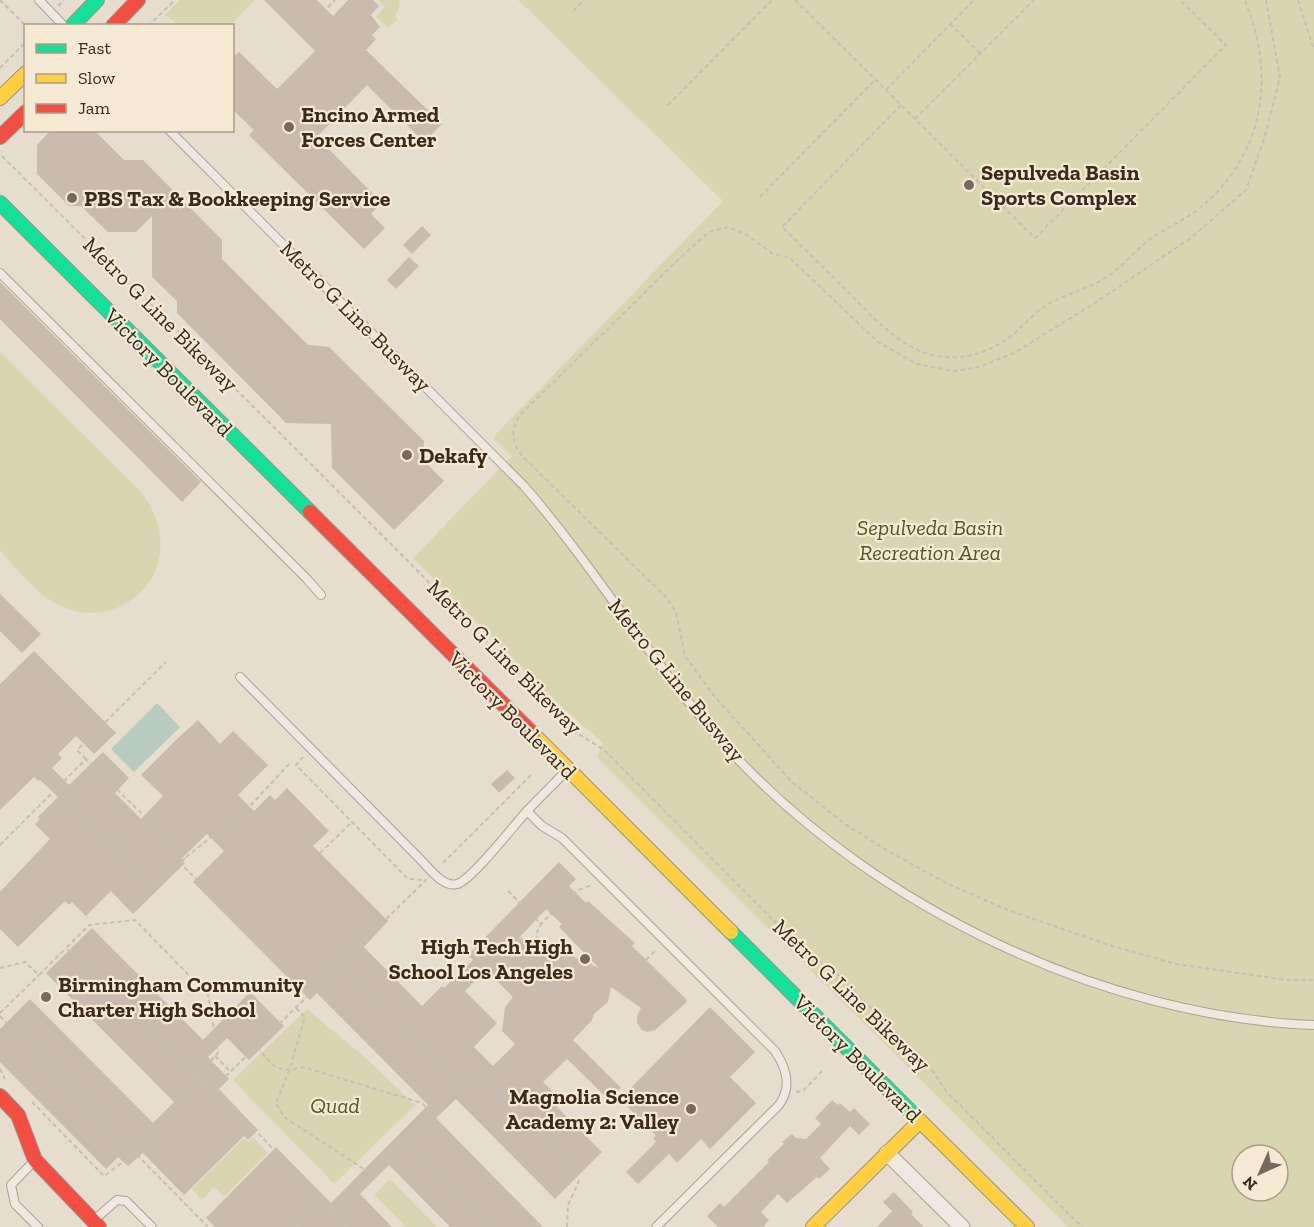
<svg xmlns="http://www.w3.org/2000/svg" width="1314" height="1227" font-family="'Zilla Slab',serif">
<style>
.green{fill:#d9d5b0;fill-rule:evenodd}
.water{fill:#b9cbbf}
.building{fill:#cabbaf;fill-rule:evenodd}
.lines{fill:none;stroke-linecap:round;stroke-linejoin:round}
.lane-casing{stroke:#aca297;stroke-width:10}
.street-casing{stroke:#aca297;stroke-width:17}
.fast-casing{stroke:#9b9287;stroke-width:16}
.slow-casing{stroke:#9b9287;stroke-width:16}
.jam-casing{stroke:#9b9287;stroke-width:16}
.path{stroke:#c7bfb7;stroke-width:2;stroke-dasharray:4.5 3;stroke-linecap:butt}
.lane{stroke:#eee8e0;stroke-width:8}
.street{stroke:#eee8e0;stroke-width:15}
.fast{stroke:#16e098;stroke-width:14}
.slow{stroke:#ffcf43;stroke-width:14}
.jam{stroke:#f24e42;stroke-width:14}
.poi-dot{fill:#77695c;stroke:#f7ead4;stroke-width:2}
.labels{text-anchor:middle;stroke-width:4.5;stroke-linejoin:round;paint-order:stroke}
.poi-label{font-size:22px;font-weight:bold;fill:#3b2a1e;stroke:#f7ead4;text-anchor:start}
.street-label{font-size:22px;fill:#3b2a1e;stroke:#f7ead4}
.park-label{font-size:22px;font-style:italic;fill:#505824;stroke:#f7ead4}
</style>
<rect width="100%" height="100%" fill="#e6ddce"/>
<g class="green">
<path d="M180 0H255L230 25H177L175 22 165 15Z"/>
<path d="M378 0H399L400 6 395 15 397 20 388 28 376 16 385 7Z"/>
<path d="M518 0H1314V1227H1068L597 757 603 743 562 707 413 558 512 456 494 438 496 434 723 201ZM1242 1155H1278V1191H1242Z"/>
<path d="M0 352 140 491C175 533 165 592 111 610 96 614 80 614 66 608 39 598 19 571 0 551Z"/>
<path d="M307 1009 368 1060 415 1105 334 1184 233 1080Z"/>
<path d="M253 1137 268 1153 224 1197 214 1187 202 1200 192 1189 244 1138 248 1142Z"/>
<path d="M390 1179 437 1227H406L374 1195Z"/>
</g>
<path class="water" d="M157 703 180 727 134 772 111 749Z"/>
<g class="building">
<path d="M264 0H317L333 16 348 0H373L379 6 371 15 380 27 372 35 376 39 366 50 442 124 424 142 367 85 317 137 382 203 371 214 385 228 364 249 249 135 254 130 232 109V58L239 52 277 89 315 51Z"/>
<path d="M51 130H94L124 160H143L222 240V259L308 345 329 347 424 441 423 460 444 481 394 530 332 468 331 424 286 423 177 313V301L152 277V216L136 232H108L81 206H69L37 174V145Z"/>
<path d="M422 226 431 235 412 254 403 245Z"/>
<path d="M409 257 419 266 396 289 387 280Z"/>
<path d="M0 282 201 482 182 502 0 319Z"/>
<path d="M0 594 41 634 22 653 0 631Z"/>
<path d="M34 651 116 733 94 754 76 736 58 754 62 758 52 768 69 785 103 752 129 778 115 793 141 819 163 796 141 775 178 738 198 720 220 744 233 731 268 765 238 795 254 811 270 795 275 800 287 788 329 831 313 846 388 921 364 947 422 1006 442 986 444 988 473 960 468 955 559 862 576 879 569 886 586 903 588 901 635 943 632 946 685 998 687 1002 655 1030 647 1032 642 1030 637 1023V1016L641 1008 611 987 608 1002 594 1014 592 1020 573 1040 621 1088 609 1100 567 1059 543 1082 563 1102 557 1107 602 1152 555 1199 456 1099 436 1118 543 1227H450L389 1165 360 1194 392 1227H215L206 1218 276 1147 331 1203 428 1105 317 993 310 1000 193 882 224 851 207 834 181 859 185 863 133 914 111 891 86 916 72 902 69 905 65 901 18 947 0 929V892L50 839 35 824 40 819 38 817 58 797 40 780 38 781 34 777 0 810V684ZM546 909 562 924 559 927 599 968 541 942 519 938ZM486 970 513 997 505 1007 502 1031 515 1044 493 1066 474 1047 497 1023 465 991Z"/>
<path d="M507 770 515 778 499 793 491 784Z"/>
<path d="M92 928 203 1040 250 992 284 1026 249 1060 227 1038 208 1057 229 1079 219 1089 258 1130 248 1140 244 1136 184 1195 143 1153 128 1166 118 1157 106 1169 0 1062V1029L30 999 153 1123 174 1102 46 973Z"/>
<path d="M710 1007 755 1052 730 1077 756 1103 710 1149 701 1139 677 1163 669 1154 638 1184 626 1172 656 1142 653 1138 656 1136 620 1099Z"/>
<path d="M832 1100 838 1105 840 1103 850 1112 854 1108 870 1124 859 1135 850 1126 820 1158 830 1169 819 1179 817 1177 787 1203 778 1194 761 1212 769 1220 763 1227H718L707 1216 720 1203 724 1207 769 1162 767 1160 784 1144 782 1142 788 1137 792 1134 796 1138 806 1139 821 1124 815 1118Z"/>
<path d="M894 1192 913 1212 911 1214 924 1227H877L892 1211 883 1202Z"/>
</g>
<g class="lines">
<g class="lane-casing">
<g id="lane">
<path d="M39 0 64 26"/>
<path d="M169 130 524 486C598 571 656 671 733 754 877 908 1103 1017 1314 1025"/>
<path d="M0 273 306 578 321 595"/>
<path d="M240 677 420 859C429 868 443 888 457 884 471 881 515 824 527 811 540 797 553 785 566 771"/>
<path d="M527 811 542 826 562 838 775 1051C787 1069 792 1087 779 1105L656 1227"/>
<path d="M35 1160 11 1185 15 1204 38 1227"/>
<path d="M94 1220 117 1200 126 1201 152 1227"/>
</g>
</g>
<g class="street-casing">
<path id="street" d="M887 1153 962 1227"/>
</g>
<g class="fast-casing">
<g id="fast">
<path d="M72 26 97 0"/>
<path d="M0 203 310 512"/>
<path d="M731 932 917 1118"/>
</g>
</g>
<g class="slow-casing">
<g id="slow">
<path d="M0 98 26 73"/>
<path d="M533 734 731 932"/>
<path d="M917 1118 1027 1227"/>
<path d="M813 1227 920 1121"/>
</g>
</g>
<g class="jam-casing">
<g id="jam">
<path d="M113 26 138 0"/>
<path d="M0 137 26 112"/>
<path d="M310 512 533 734"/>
<path d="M0 1096 18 1115 35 1160 99 1227"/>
</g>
</g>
<g class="path">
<path d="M0 0 26 26"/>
<path d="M795 0 1035 238 1226 45 1180 0"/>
<path d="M1266 0 1280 77 1265 136 1246 190 1192 237 1095 303 1014 353 979 367 954 371 917 364 878 342 790 258 772 253 747 235 728 227 709 232 683 255 520 415C510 431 512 442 523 457L665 596 676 612 685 656 714 696 792 782 845 824 888 851 946 883 1005 909 1112 946 1176 964 1287 980H1314"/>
<path d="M1298 0 1314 50"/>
<path d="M58 6 64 0"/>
<path d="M328 7 335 0"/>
<path d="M573 11 584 0"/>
<path d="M950 24 980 53"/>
<path d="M148 26 175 0"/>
<path d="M0 68 26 42"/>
<path d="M886 90 974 0"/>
<path d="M668 105 772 0"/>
<path d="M901 105 782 227C802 247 823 267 843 287 870 313 898 349 937 356 966 361 994 351 1016 332 1026 323 1035 312 1047 305 1066 293 1089 289 1108 276 1124 266 1134 251 1149 240 1165 228 1183 221 1199 209 1265 154 1276 77 1245 0"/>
<path d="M915 119 1034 0"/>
<path d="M2 156 402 555 574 731 604 750 798 945 837 974 927 1063 947 1092 1082 1227"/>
<path d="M760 197 875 80"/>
<path d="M86 759 77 750 166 662"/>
<path d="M57 788 156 887 180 863 310 994"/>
<path d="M0 845 86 759 186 857 181 862"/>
<path d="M320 853 352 822"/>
<path d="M186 857 250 806 289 764"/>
<path d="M443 863 533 773"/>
<path d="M508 891 541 924C553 912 576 885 593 886"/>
<path d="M537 941V932L541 924"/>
<path d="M646 960 656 950"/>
<path d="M339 966 407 1038"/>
<path d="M0 968 25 962 39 975 65 949"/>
<path d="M296 1008 305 1017 289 1071 276 1103 284 1117 370 1173"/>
<path d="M0 1013 39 975"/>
<path d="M0 1016 208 1227"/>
<path d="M412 1042 457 1086"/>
<path d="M257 1047C273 1065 277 1075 303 1067L422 1103 431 1113"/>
<path d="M215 1056 230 1071"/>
<path d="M0 1069 5 1079"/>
<path d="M195 1077 218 1053 208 995 135 920 89 925 66 948 202 1084"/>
<path d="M206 1080 323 1200 296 1227"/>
<path d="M796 1092 803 1091 823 1070"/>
<path d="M32 1102 104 1176 135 1153 214 1072 223 1079 426 880 408 879 296 765 303 757"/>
<path d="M521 1117 574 1171"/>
<path d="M408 1136 498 1227"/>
<path d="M347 1227 331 1211 474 1069 516 1112"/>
<path d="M567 1227 568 1205 579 1181 577 1177"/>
</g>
<use href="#lane" class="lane"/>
<use href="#street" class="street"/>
<use href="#fast" class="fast"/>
<use href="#slow" class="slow"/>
<use href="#jam" class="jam"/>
</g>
<g class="poi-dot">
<circle cx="289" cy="127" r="6"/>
<circle cx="969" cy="185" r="6"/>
<circle cx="72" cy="198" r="6"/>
<circle cx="407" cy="455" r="6"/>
<circle cx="585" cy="959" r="6"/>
<circle cx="46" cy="997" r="6"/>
<circle cx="691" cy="1109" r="6"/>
</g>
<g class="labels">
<g class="poi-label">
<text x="301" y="122">Encino Armed<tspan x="301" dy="25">Forces Center</tspan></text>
<text x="981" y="180">Sepulveda Basin<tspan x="981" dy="25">Sports Complex</tspan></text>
<text x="84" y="206">PBS Tax &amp; Bookkeeping Service</text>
<text x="419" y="463">Dekafy</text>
<text x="573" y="954" text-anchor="end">High Tech High<tspan x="573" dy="25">School Los Angeles</tspan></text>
<text x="58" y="992">Birmingham Community<tspan x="58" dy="25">Charter High School</tspan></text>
<text x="679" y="1104" text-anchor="end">Magnolia Science<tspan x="679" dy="25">Academy 2: Valley</tspan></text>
</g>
<g class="street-label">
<text transform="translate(161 314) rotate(45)" y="8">Metro G Line Bikeway</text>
<text transform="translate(356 316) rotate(45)" y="8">Metro G Line Busway</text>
<text transform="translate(169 372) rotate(45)" y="8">Victory Boulevard</text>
<text transform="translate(505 657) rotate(45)" y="8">Metro G Line Bikeway</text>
<text transform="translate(677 680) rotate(51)" y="8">Metro G Line Busway</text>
<text transform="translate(513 715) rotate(45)" y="8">Victory Boulevard</text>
<text transform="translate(852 995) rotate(44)" y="8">Metro G Line Bikeway</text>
<text transform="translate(858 1058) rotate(45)" y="8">Victory Boulevard</text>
</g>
<g class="park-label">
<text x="930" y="535">Sepulveda Basin<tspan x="930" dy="25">Recreation Area</tspan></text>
<text x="335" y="1113">Quad</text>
</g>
</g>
<rect x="24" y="24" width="210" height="108" fill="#f7ead4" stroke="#ac9d8b" stroke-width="1.5"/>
<rect x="36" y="44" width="30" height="9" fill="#16e098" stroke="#ac9d8b" stroke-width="1.5"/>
<text x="78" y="54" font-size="18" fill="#3b2a1e">Fast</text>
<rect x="36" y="74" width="30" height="9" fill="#ffcf43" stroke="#ac9d8b" stroke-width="1.5"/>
<text x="78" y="84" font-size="18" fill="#3b2a1e">Slow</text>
<rect x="36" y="104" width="30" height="9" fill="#f24e42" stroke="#ac9d8b" stroke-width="1.5"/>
<text x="78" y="114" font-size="18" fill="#3b2a1e">Jam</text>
<g transform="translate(1260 1173) rotate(225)"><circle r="28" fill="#f7ead4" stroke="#ac9d8b" stroke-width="1.5"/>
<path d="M0-4.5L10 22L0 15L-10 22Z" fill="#77695c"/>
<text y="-9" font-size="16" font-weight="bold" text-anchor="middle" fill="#3b2a1e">N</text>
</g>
</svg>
